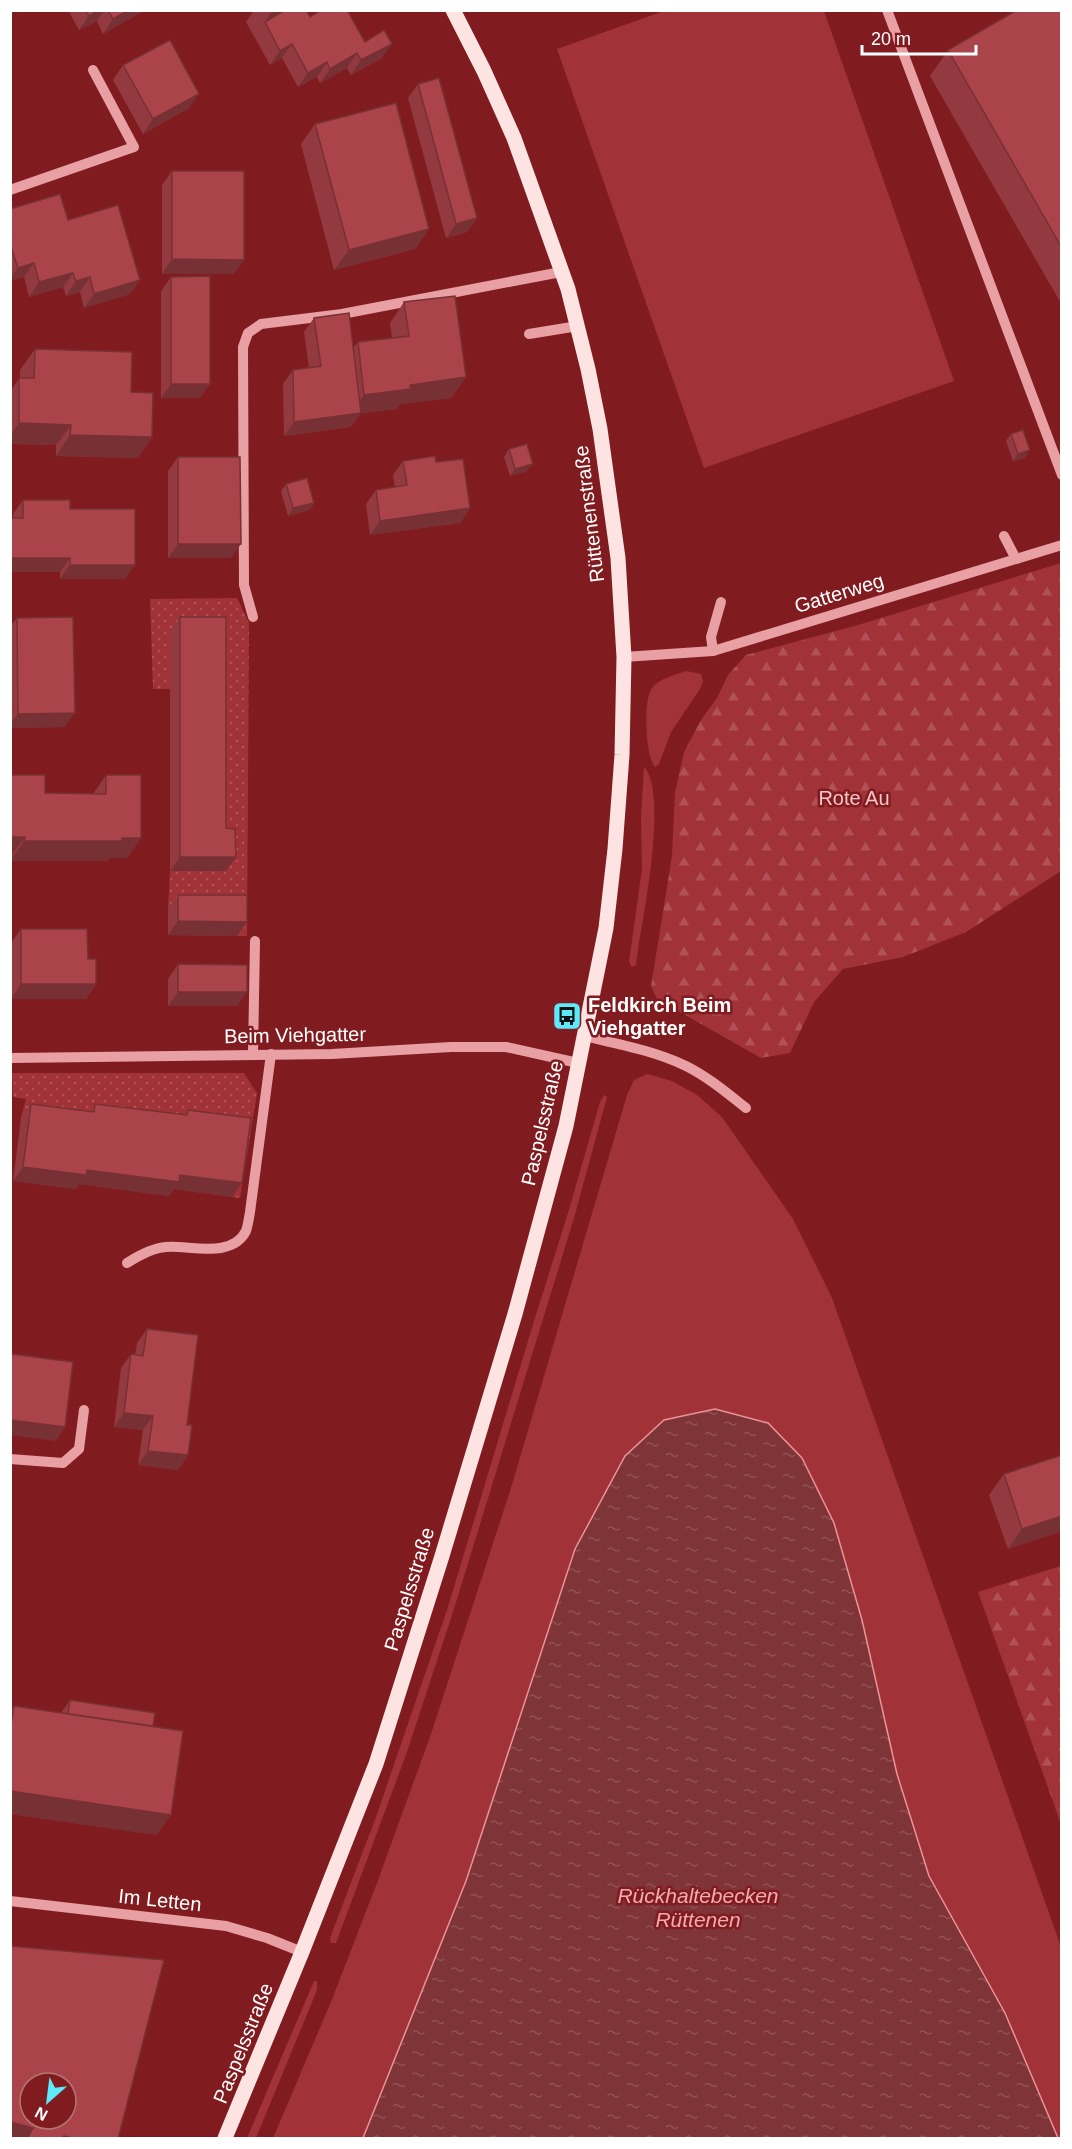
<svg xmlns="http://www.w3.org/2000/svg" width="1072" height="2149" font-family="Arial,sans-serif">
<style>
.grass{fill:#a13238}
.forest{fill:url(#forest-firs)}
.garden{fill:url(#garden-dots)}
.water{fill:url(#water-ripples);stroke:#eb9399;stroke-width:1.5}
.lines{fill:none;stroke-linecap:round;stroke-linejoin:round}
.minor{stroke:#e9a0a4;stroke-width:10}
.major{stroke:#fee3e3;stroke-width:15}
.wall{fill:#923a40}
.shaded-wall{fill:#773034}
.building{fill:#aa444a;stroke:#773034;stroke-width:1.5;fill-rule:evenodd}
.labels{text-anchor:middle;stroke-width:5;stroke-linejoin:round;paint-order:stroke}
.street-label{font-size:20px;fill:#fff;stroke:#801c20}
.park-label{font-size:20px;fill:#f7c4c7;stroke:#801c20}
.poi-label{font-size:20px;font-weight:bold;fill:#fff;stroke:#801c20;text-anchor:start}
.water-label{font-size:21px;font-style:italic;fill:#f1abb0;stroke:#801c20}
</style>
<defs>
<pattern id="forest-firs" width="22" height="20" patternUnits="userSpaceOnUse" patternTransform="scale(1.5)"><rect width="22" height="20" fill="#a13238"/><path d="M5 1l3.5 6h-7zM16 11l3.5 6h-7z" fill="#af5156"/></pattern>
<pattern id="garden-dots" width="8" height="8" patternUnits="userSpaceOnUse" patternTransform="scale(1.5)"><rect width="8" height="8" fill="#a13238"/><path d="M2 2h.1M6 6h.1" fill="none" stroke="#af5156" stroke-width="1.8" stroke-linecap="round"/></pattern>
<pattern id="water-ripples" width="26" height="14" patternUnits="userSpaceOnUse" patternTransform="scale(1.5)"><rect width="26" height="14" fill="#7f3437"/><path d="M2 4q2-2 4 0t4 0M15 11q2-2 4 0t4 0" fill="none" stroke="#925255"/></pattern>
</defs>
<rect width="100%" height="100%" fill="#801c20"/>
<g class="grass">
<path d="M667 10 824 11 954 381 704 468 557 49Z"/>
<path d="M686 671 701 674 703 681 700 689 671 732 659 764 655 767C645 756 643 699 652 688 660 678 675 675 686 671Z"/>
<path d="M644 767C668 792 644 914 638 949L636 965 632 967 629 962 642 869 641 818Z"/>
<path d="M647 1074 672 1081 697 1095 722 1117 793 1219 832 1298 1061 1947V2138H273L331 2002 377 1883 431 1734 511 1488 627 1095 634 1080Z"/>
<path d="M604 1095 607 1097 574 1218 454 1609 407 1752 336 1943H331L330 1938 376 1817 448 1607 534 1321 568 1213 600 1102Z"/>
<path d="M314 1981H317V1990L256 2138H247Z"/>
</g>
<g class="forest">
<path d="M1061 563V871L966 932 903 957 843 969 814 1002 790 1053 761 1058 657 999 651 986 672 856 675 792 684 752 701 720 717 698 728 675 746 655 858 625Z"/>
<path d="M1061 1566H1062L1061 1824 978 1592Z"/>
</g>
<g class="garden">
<path d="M237 598 249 623 247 936H237V909H168L170 871H225L170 689H153L150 599Z"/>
<path d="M12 1073H244L257 1093 240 1198 232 1197 241 1132 21 1118 26 1099 13 1097Z"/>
</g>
<path class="water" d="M715 1409 768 1423 802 1458 834 1523 862 1620 897 1774 929 1876 1005 2013 1058 2138H363L466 1881 575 1549 625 1456 664 1420Z"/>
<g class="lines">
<g class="minor">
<path d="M887 10 1062 475"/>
<path d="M10 190 134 147 93 70"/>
<path d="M529 334 578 326"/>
<path d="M1004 536 1016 559"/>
<path d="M253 617 244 585 243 347 248 333 261 324 342 314 561 272"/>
<path d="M713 651 711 637 721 602"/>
<path d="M624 657 713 651 1062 545"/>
<path d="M584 1036C618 1044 655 1051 686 1066 708 1077 727 1093 746 1108"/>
<path d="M253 1054 255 941"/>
<path d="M10 1058 332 1054 451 1047H506L578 1063"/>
<path d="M127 1263C138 1256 152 1248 166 1247 190 1245 232 1259 246 1231 248 1225 249 1218 250 1212L271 1054"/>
<path d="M10 1459 63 1463 79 1449 84 1410"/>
<path d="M10 1901 226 1926 267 1938 302 1952"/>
</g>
<path class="major" d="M225 2138 302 1952 376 1764 442 1556 515 1314 566 1126 606 928 615 849 622 755 624 657 618 558 600 429 588 369 568 289 514 138 484 71 453 10"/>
</g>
<g class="wall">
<path d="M68 10H145L103 34 97 21 79 30Z"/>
<path d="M254 10H306L310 17 365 42 382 58 351 75 347 68 320 83 317 77 298 87 282 58 270 65 246 22Z"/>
<path d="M1062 10V305L930 76 948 50Z"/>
<path d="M123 65 189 108 143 134 113 80Z"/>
<path d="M418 84 477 218 467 232 446 238 408 98Z"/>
<path d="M315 124 429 229 415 249 334 270 301 144Z"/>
<path d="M172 171 234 274H162V185Z"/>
<path d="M10 209 68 220 140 280 130 294 84 308 80 292 66 296 63 287 29 297 24 277 10 281Z"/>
<path d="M171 277 200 398H161V291Z"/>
<path d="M404 302 466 377 451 398 400 404 397 409 361 413 351 427 284 436 283 384 293 370 309 368 304 332 314 318 353 348 358 342 392 338 390 323Z"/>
<path d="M35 349 131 392 152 437 138 458 56 456V445L10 444V391L20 378V370Z"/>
<path d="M1011 434 1025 458 1013 461 1006 441Z"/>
<path d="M509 449 527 471 510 476 504 457Z"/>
<path d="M178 457 231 558H168V471Z"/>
<path d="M403 461 436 462 470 508 460 523 370 535 366 504 376 490 395 487 393 475Z"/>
<path d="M286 484 314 503 309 510 288 516 281 491Z"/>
<path d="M23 500 70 509 125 579H60V572H10V518H13V514Z"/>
<path d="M180 617 226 828 236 857 226 871H170V632Z"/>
<path d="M17 618 65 727 10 728V626Z"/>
<path d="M10 775 45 793 93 794 106 775 141 838 127 858H110L108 861H10Z"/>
<path d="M178 895 237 936 168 935V909Z"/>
<path d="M21 929 88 959 96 984 86 999H11V943Z"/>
<path d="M178 964 237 1006H168V979Z"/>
<path d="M31 1104 90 1111 95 1104 184 1115 188 1110 232 1197 174 1189 169 1196 79 1184 76 1189 13 1181 21 1118Z"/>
<path d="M147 1329 187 1425 188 1455 178 1470 138 1465 143 1430 114 1427 121 1368 131 1354 135 1355 137 1343Z"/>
<path d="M1004 1474 1062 1531 1008 1549 989 1495Z"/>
<path d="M70 1700 153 1726 157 1835 10 1814V1711L14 1706 61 1713Z"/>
</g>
<g class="shaded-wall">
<path d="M99 10H104L97 21 79 30 89 16Z"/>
<path d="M129 10H145L103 34 113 19Z"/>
<path d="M273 10H295L265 22Z"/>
<path d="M292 44 282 58 270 65 280 51Z"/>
<path d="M392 44 382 58 351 75 361 60Z"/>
<path d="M357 53 347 68 320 83 330 69Z"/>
<path d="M327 62 317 77 298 87 308 73Z"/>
<path d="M199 94 189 108 143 134 153 119Z"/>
<path d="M477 218 467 232 446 238 456 224Z"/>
<path d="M429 229 415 249 334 270 349 250Z"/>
<path d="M172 259 244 260 234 274H162Z"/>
<path d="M34 263 24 277 10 281V278L18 268Z"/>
<path d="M73 273 63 287 29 297 39 282Z"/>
<path d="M90 277 80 292 66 296 76 281Z"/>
<path d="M140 280 130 294 84 308 94 294Z"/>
<path d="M466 377 451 398 400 404 397 409 361 413 351 427 284 436 294 422 350 415 364 395 410 385Z"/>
<path d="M171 384H210L200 398H161Z"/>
<path d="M19 423 71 425 56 445 10 444V435Z"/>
<path d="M70 435 152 437 138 458 56 456Z"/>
<path d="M1030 450 1025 458 1013 461 1018 454Z"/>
<path d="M533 464 527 471 510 476 515 469Z"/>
<path d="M314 503 309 510 288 516 293 508Z"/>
<path d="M470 508 460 523 370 535 380 521Z"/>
<path d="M178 544H241L231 558H168Z"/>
<path d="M10 558H70L60 572H10Z"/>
<path d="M70 565H135L125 579H60Z"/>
<path d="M75 713 65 727 10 728V724L18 714Z"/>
<path d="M10 837H25L10 857Z"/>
<path d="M122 838H141L127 858H110L108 861H10L24 841Z"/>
<path d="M180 857H236L226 871H170Z"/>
<path d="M178 921 247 922 237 936 168 935Z"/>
<path d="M21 984H96L86 999H11Z"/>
<path d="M178 992H247L237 1006H168Z"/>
<path d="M23 1167 180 1175 242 1183 232 1197 174 1189 169 1196 79 1184 76 1189 13 1181Z"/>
<path d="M124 1413 153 1416 143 1430 114 1427Z"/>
<path d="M10 1420 65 1427 56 1441 10 1435Z"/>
<path d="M148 1451 188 1455 178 1470 138 1465Z"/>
<path d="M1062 1516V1531L1008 1549 1022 1529Z"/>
<path d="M10 1791 171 1815 157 1835 10 1814Z"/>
<path d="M10 2122 33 2128 25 2139H10Z"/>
<path d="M64 2136 77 2139H62Z"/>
</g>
<g class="building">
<path d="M86 10H99L89 16Z"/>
<path d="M108 10H129L113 19Z"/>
<path d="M285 10H306L310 17 321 10H347L365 42 384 30 392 44 361 60 357 53 330 69 327 62 308 73 292 44 280 51 265 22Z"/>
<path d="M1017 10H1062V248L948 50Z"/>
<path d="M170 40 199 94 153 119 123 65Z"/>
<path d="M439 78 477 218 456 224 418 84Z"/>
<path d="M396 103 429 229 349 250 315 124Z"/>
<path d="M172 171H244V260L172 259Z"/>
<path d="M60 194 68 220 118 205 140 280 94 294 90 277 76 281 73 273 39 282 34 263 18 268 10 244V209Z"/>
<path d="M210 276V384H171V277Z"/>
<path d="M455 296 466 377 410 385 411 389 364 395 358 342 409 336 404 302Z"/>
<path d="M349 313 361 413 294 422 293 370 321 366 314 318Z"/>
<path d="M35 349 132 352 131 392 153 393 152 437 70 435 71 425 19 423V378H34Z"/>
<path d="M1023 430 1030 450 1018 454 1011 434Z"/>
<path d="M527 444 533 464 515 469 509 449Z"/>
<path d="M435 456 436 462 463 459 470 508 380 521 376 490 407 485 403 461Z"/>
<path d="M178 457H240L241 544H178Z"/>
<path d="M307 478 314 503 293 508 286 484Z"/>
<path d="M23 500H70V509H135V565H70V558H10V518H23Z"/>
<path d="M73 617 75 713 18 714 17 618Z"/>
<path d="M180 617H226V828L235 829 236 857H180Z"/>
<path d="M10 775H45V793L106 794V775H141V838H122V841H24L25 837H10Z"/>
<path d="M178 895H247V922L178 921Z"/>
<path d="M21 929H87L88 959H96V984H21Z"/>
<path d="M178 964 247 965V992H178Z"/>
<path d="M31 1104 94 1112 95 1104 187 1115 188 1110 251 1118 242 1183 180 1175 179 1182 87 1170 86 1175 23 1167Z"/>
<path d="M147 1329 198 1335 187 1425H192L188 1455 148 1451 153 1416 124 1413 131 1354 143 1356Z"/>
<path d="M12 1354 73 1362 65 1427 10 1420V1361Z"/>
<path d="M1062 1455V1516L1022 1529 1004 1474Z"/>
<path d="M70 1700 155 1713 153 1726 68 1714Z"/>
<path d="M14 1706 183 1731 171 1815 10 1791V1731Z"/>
<path d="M10 1946 164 1960 118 2139H77L64 2136 62 2139H27L33 2128 10 2122ZM30 2083H66V2119H30Z"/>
</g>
<defs>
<g id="bus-square" transform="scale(1.5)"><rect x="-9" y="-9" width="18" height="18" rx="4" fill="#5deafa" stroke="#801c20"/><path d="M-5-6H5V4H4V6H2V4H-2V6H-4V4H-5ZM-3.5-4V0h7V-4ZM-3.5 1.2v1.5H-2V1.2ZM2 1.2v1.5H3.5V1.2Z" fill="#111"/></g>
</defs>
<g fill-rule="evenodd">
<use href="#bus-square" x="567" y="1016"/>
</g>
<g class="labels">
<g class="street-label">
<text transform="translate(589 514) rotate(-97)" y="7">Rüttenenstraße</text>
<text transform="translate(839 593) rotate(-17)" y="7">Gatterweg</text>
<text transform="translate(295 1035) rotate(-1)" y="7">Beim Viehgatter</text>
<text transform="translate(542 1123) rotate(-77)" y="7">Paspelsstraße</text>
<text transform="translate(409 1589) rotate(-73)" y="7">Paspelsstraße</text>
<text transform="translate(160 1900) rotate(6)" y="7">Im Letten</text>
<text transform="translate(243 2043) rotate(-68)" y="7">Paspelsstraße</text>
</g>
<g class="park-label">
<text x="854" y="805">Rote Au</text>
</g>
<g class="poi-label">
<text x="588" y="1012">Feldkirch Beim<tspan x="588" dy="23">Viehgatter</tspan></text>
</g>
<g class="water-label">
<text x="698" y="1903">Rückhaltebecken<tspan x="698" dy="24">Rüttenen</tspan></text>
</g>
</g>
<rect width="1072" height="2149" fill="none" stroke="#ffffff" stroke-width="24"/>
<g transform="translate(48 2101) rotate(208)"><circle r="28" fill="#801c20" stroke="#b37779" stroke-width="1.5"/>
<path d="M0-4.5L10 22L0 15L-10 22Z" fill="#5deafa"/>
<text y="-9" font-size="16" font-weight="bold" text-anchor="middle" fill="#ffffff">N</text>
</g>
<path d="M862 45v9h114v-9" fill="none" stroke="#ffffff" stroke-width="3"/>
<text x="871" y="45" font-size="18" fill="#ffffff" stroke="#801c20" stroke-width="4.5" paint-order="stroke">20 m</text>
</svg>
